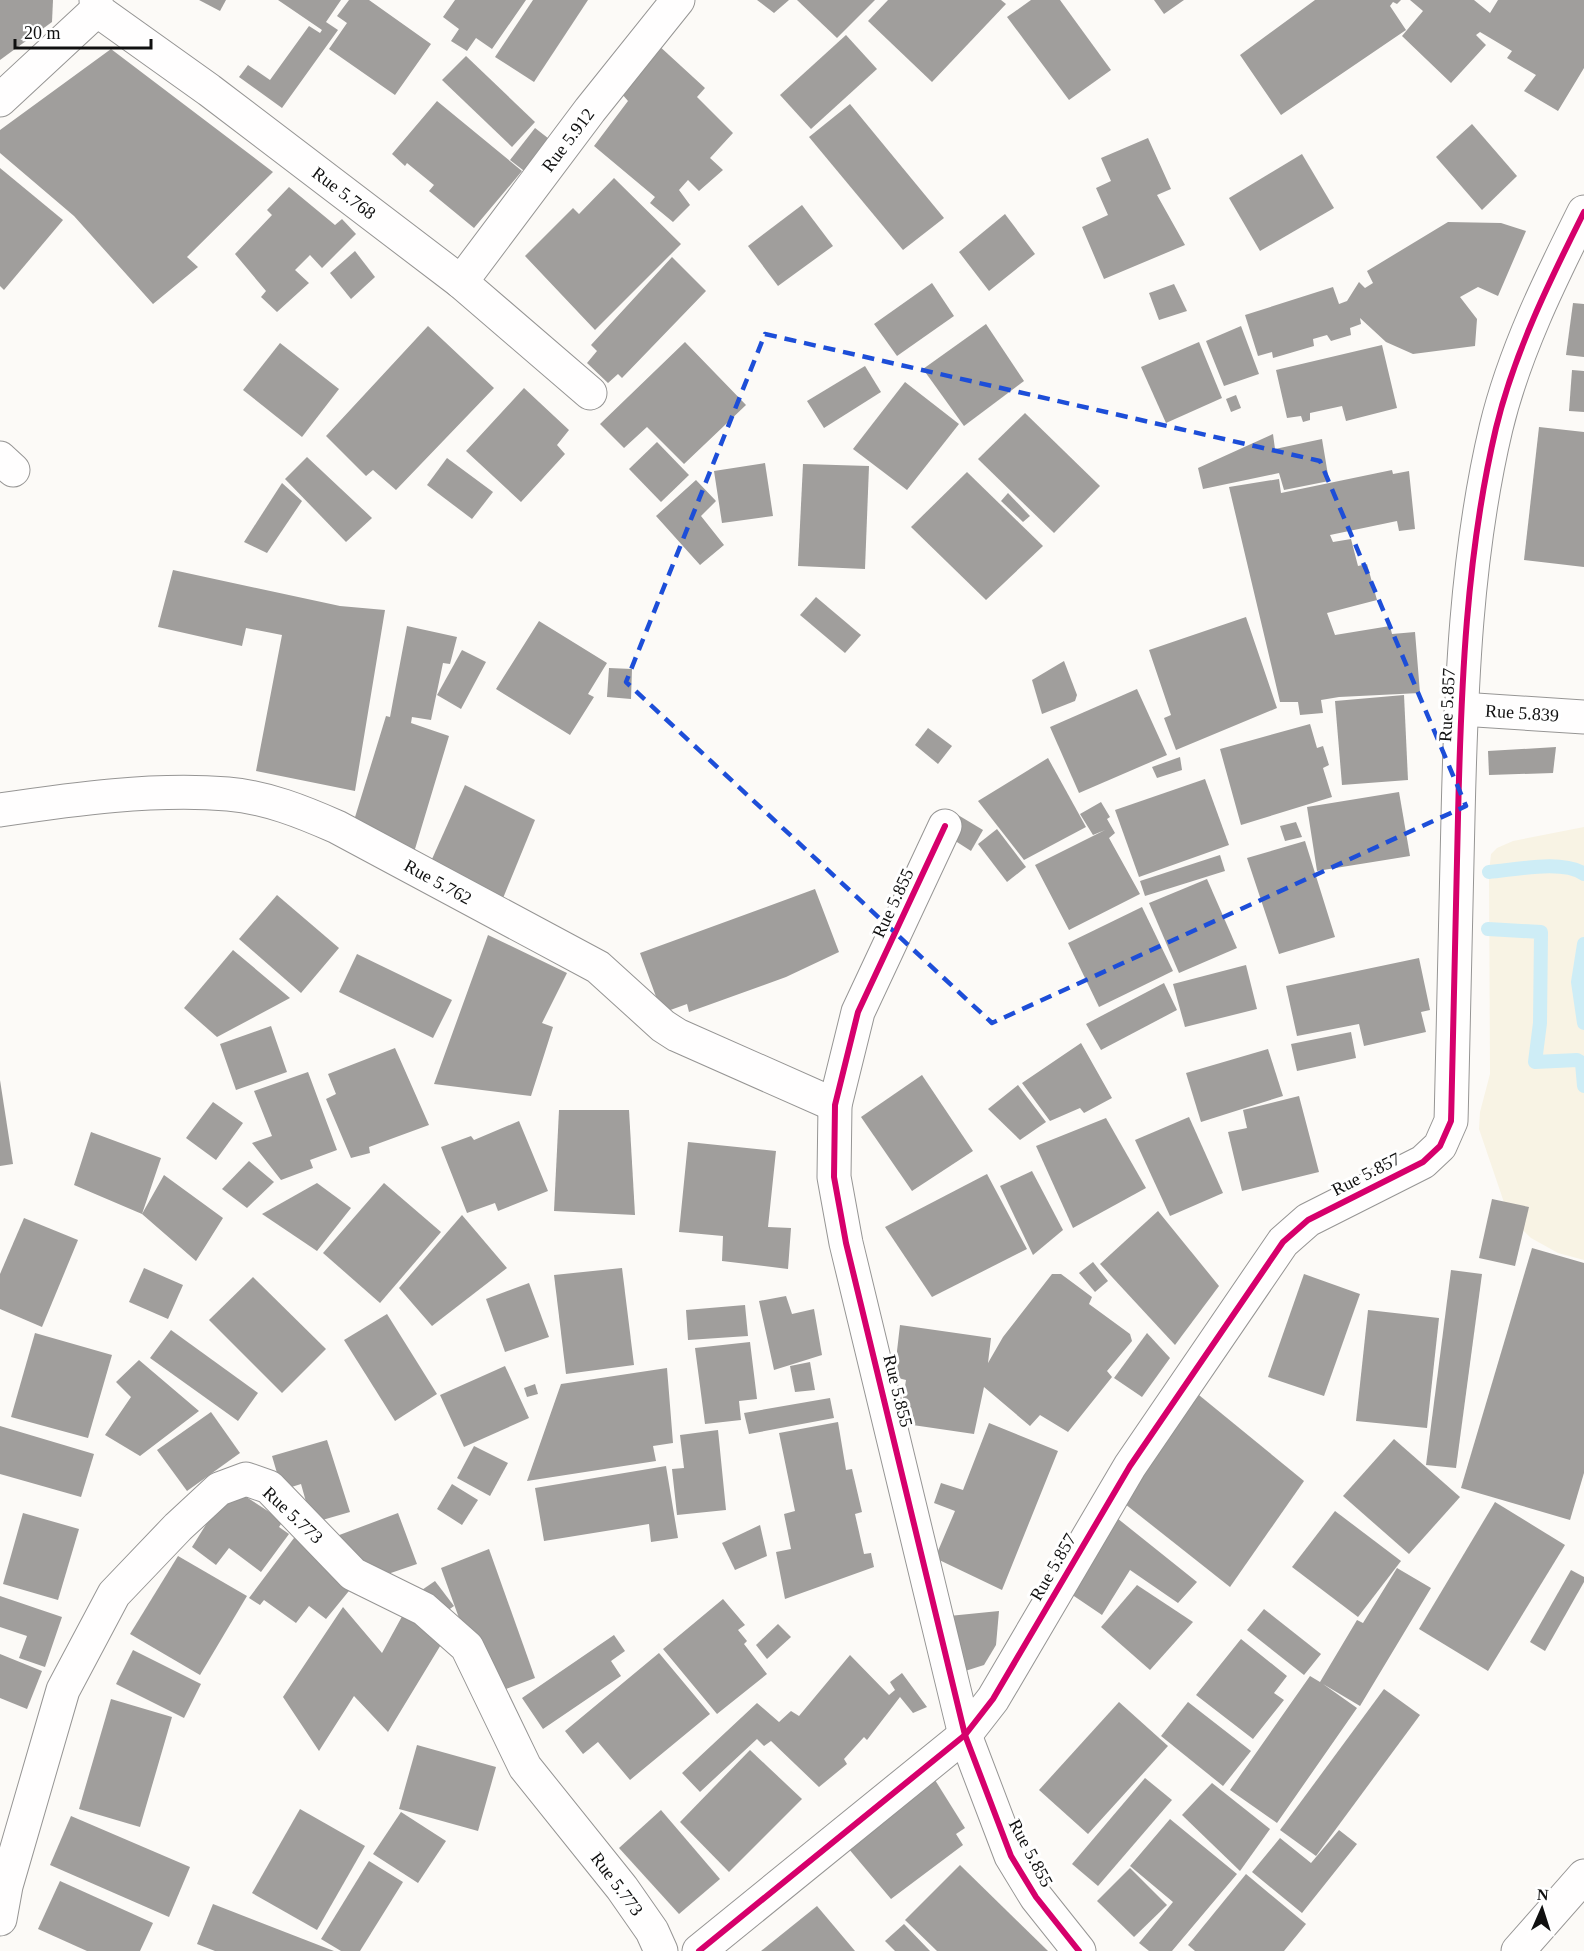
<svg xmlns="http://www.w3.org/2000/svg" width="1584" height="1951" font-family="'Times New Roman',serif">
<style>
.farmland{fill:#f8f3e4}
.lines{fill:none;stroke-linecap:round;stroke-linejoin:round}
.stream{stroke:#ceedf6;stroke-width:14}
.building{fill:#a09e9c}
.minor-casing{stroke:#969594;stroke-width:35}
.minor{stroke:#fffefe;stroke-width:33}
.cycleway-casing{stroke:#fff;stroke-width:10}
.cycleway{stroke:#d6006c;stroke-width:6}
.marked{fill:none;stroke:#1d4ed8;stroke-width:4.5;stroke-dasharray:12 8;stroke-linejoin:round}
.labels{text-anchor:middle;stroke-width:6;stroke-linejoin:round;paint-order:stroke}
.street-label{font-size:18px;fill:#101010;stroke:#fff}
</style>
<rect width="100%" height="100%" fill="#fcfaf7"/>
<path class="farmland" d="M1584 827V1260L1558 1253 1531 1238 1509 1217 1479 1129 1480 1112 1490 1074 1489 872 1491 854 1497 848 1513 841Z"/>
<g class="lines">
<g class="stream">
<path d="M1489 872C1514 870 1563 859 1584 874"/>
<path d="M1488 929 1541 932 1540 1023 1535 1062 1577 1060 1582 1063 1584 1086"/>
<path d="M1584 944 1578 982 1584 1023"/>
</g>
</g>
<g class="building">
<path d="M0 0H53L52 22 0 60Z"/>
<path d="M199 0H226L220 11Z"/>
<path d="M278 0H341L326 22 338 30 282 108 239 77 248 65 270 80 309 26 320 33 322 30Z"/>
<path d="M349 0H369L431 44 395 95 329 49 347 23 337 16Z"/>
<path d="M455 0H526L492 49 476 38 467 51 451 41 459 29 443 17Z"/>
<path d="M533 0H588L534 82 495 57Z"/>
<path d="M757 0H789L774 13Z"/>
<path d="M797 0H875L837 38Z"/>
<path d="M888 0H1001L1006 4 932 82 868 21Z"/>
<path d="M1031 0H1060L1111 70 1069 100 1007 17Z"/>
<path d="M1154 0H1184L1164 14Z"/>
<path d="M1315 0H1401L1397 4 1393 2 1390 6 1406 30 1281 115 1240 55Z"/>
<path d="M1410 0H1474L1490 13 1498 0H1584V68L1558 111 1524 91 1536 75 1507 58 1512 51 1480 32 1476 35 1486 45 1451 83 1402 36 1423 11Z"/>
<path d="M846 35 877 69 811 129 780 95Z"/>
<path d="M657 44 705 88 697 97 733 133 710 158 723 170 699 191 688 180 679 190 690 205 673 222 650 203 655 197 594 146 628 101 616 87Z"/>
<path d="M111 49 273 172 187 257 198 267 153 304 74 216 0 153V130Z"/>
<path d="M466 56 535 122 512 147 442 80Z"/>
<path d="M437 101 522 171 474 228 429 191 434 185 407 163 405 166 392 154Z"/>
<path d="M850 104 944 218 903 250 809 137Z"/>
<path d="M1472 124 1517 176 1482 210 1436 157Z"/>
<path d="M535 128 553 142 528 174 510 160Z"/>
<path d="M1148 138 1171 189 1157 195 1185 245 1104 279 1082 227 1108 215 1096 188 1111 181 1101 158Z"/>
<path d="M1302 154 1334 208 1260 251 1229 198Z"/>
<path d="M0 168 63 220 4 290 0 286Z"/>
<path d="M614 178 681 244 595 330 525 256 573 208 579 214Z"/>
<path d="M289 187 335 225 342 219 356 234 322 268 310 255 295 270 309 283 277 312 261 297 266 291 235 254 272 215 267 210Z"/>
<path d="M802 205 833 246 778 286 748 246Z"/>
<path d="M1005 214 1035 254 989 291 959 252Z"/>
<path d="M1448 222 1501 223 1526 231 1498 296 1478 287 1460 297 1477 319 1475 346 1413 354 1386 342 1360 318 1361 324 1350 328 1351 335 1331 341 1327 335 1313 339 1314 346 1273 358 1272 352 1258 356 1245 315 1333 287 1339 304 1347 301 1359 282 1365 288 1373 283 1367 271Z"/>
<path d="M355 251 375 277 351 299 330 273Z"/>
<path d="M672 257 706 291 622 378 618 374 608 383 587 363 597 351 591 345Z"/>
<path d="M932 283 954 316 897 356 874 324Z"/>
<path d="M1174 284 1187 311 1159 320 1149 293Z"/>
<path d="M1573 303 1584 304V357L1566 355Z"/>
<path d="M986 324 1024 381 964 426 923 369Z"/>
<path d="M428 326 494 388 396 490 373 470 366 476 326 436Z"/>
<path d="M1241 326 1259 374 1224 386 1206 341Z"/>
<path d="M685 342 746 405 684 464 647 427 624 448 600 424Z"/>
<path d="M1199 342 1222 398 1166 423 1141 367Z"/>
<path d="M280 343 339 389 302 437 243 390Z"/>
<path d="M1382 345 1397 408 1346 421 1342 406 1310 413V420L1303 422 1301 416 1287 418 1276 370Z"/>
<path d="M865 366 881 392 824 428 807 401Z"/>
<path d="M1572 370 1584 371V412L1569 411Z"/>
<path d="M905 382 959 424 907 490 853 449Z"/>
<path d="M524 388 569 430 557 445 565 454 521 502 466 451Z"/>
<path d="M1236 395 1241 408 1231 412 1226 399Z"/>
<path d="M1025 413 1100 486 1054 533 978 459Z"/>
<path d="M1539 427 1584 432V567L1524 560Z"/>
<path d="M1273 434 1275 449 1322 439 1329 481 1284 490 1279 473 1203 489 1198 468Z"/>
<path d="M657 442 689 475 661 502 629 469Z"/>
<path d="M307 457 372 518 346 542 285 479Z"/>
<path d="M447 458 493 492 472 519 427 485Z"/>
<path d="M765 463 773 516 722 523 714 471Z"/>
<path d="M803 464 869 466 865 569 798 566Z"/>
<path d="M1392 470 1393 474 1409 471 1415 529 1399 531 1397 521 1330 535 1333 542 1351 539 1358 566 1367 564 1377 600 1327 613 1335 635 1390 626 1392 634 1415 632 1420 693 1339 697 1321 700 1323 713 1300 715 1298 702H1280L1229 487 1279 479 1281 493Z"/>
<path d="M967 472 1043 546 986 600 911 527Z"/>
<path d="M696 480 716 501 701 516 724 545 700 565 656 516Z"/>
<path d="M282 483 302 501 267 553 244 542Z"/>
<path d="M1008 493 1030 516 1023 522 1001 501Z"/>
<path d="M173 570 340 606 385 610 355 791 256 771 282 635 246 628 242 646 158 627Z"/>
<path d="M816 597 861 635 845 653 800 615Z"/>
<path d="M1246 617 1277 708 1176 750 1164 718 1171 715 1149 650Z"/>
<path d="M539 621 607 663 588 694 594 697 570 735 496 689Z"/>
<path d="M407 626 457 637 450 664 443 663 431 720 412 717 411 723 449 736 412 859 352 827 386 716 390 717Z"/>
<path d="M462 650 486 662 461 709 437 695Z"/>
<path d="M1064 661 1077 695 1075 701 1042 714 1032 680Z"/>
<path d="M609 668 632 669 631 699 607 697Z"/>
<path d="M1137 689 1167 755 1079 793 1050 727Z"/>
<path d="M1404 695 1408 780 1342 785 1335 701Z"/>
<path d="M1310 724 1317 748 1323 746 1329 765 1323 768 1332 797 1241 825 1220 749Z"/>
<path d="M928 728 952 746 938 764 915 745Z"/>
<path d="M1556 747 1553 773 1489 775 1488 751Z"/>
<path d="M1180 757 1182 770 1157 778 1152 767Z"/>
<path d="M1048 758 1086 827 1024 860 978 801Z"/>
<path d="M1205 779 1229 845 1139 877 1115 810Z"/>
<path d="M465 785 535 820 499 908 428 868Z"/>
<path d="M1399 792 1410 856 1317 871 1307 807Z"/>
<path d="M1101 802 1110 817 1107 819 1115 833 1109 838 1140 894 1069 930 1035 865 1105 830 1093 835 1080 814Z"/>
<path d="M958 815 983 830 971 851 946 835Z"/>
<path d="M1296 822 1302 837 1285 841 1280 826Z"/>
<path d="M997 829 1026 867 1007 882 978 844Z"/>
<path d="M1305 841 1335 937 1279 954 1247 858Z"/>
<path d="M1220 855 1225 871 1145 896 1140 881Z"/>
<path d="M1207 879 1237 948 1179 973 1149 903Z"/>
<path d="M815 889 839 952 786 977 689 1012 687 1004 662 1013 640 953Z"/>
<path d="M277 895 339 948 301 993 239 939Z"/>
<path d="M1142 907 1173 971 1099 1007 1068 943Z"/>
<path d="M488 935 567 973 542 1023 553 1027 531 1096 434 1084Z"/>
<path d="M233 950 290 998 217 1037 184 1008Z"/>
<path d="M357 954 452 1000 433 1038 339 992Z"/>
<path d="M1419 958 1430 1010 1421 1012 1426 1032 1364 1046 1359 1024 1297 1036 1286 986Z"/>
<path d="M1246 965 1257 1009 1185 1027 1173 984Z"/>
<path d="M1164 983 1177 1010 1101 1050 1086 1024Z"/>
<path d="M271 1026 287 1072 236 1090 220 1044Z"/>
<path d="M1351 1032 1356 1058 1297 1071 1291 1044Z"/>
<path d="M1081 1043 1112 1098 1084 1113 1080 1108 1050 1121 1022 1083Z"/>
<path d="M395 1048 429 1125 369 1147 370 1153 351 1158 326 1099 336 1094 328 1074Z"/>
<path d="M1268 1049 1283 1096 1201 1122 1186 1073Z"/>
<path d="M308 1072 337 1150 310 1160 313 1168 281 1180 252 1143 272 1136 254 1091Z"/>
<path d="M922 1075 973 1151 912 1191 861 1117Z"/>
<path d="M0 1080 13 1164 0 1166Z"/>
<path d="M1018 1085 1046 1122 1020 1140 988 1109Z"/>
<path d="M1299 1096 1319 1172 1242 1191 1228 1132 1247 1128 1243 1110Z"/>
<path d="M213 1102 243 1123 216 1160 186 1138Z"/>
<path d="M559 1110H629L635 1215 554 1211Z"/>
<path d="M1189 1117 1223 1193 1170 1216 1135 1140Z"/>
<path d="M1106 1118 1146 1188 1073 1228 1036 1146Z"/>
<path d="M519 1121 548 1191 498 1211 495 1203 467 1213 441 1147 471 1136 474 1140Z"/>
<path d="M91 1132 161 1158 142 1214 164 1175 223 1218 196 1261 142 1214 74 1185Z"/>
<path d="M688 1142 776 1151 768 1227 791 1228 788 1269 722 1261 723 1236 679 1232Z"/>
<path d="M249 1161 274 1182 247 1208 222 1189Z"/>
<path d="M1032 1171 1063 1230 1033 1255 1000 1186Z"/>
<path d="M987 1174 1027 1249 932 1297 885 1227Z"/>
<path d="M317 1183 351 1208 317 1251 262 1214Z"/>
<path d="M384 1183 441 1232 380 1303 323 1253Z"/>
<path d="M1492 1199 1529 1207 1515 1266 1479 1258Z"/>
<path d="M1158 1211 1219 1286 1175 1345 1100 1264Z"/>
<path d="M462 1215 507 1268 432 1326 399 1288Z"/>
<path d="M24 1218 78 1240 42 1327 0 1309V1274Z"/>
<path d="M1532 1248 1584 1263V1473L1570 1520 1461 1488Z"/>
<path d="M1093 1262 1108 1281 1095 1292 1079 1273Z"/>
<path d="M144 1268 183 1285 168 1319 129 1302Z"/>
<path d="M622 1268 634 1365 566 1374 554 1275Z"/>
<path d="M1451 1270 1482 1274 1456 1468 1426 1465Z"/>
<path d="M1052 1274H1061L1092 1297 1089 1304 1130 1334 1132 1341 1107 1371 1112 1377 1068 1432 1040 1415 1030 1426 984 1387 974 1434 899 1423 906 1380 894 1377 900 1325 991 1338 988 1363 1003 1337Z"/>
<path d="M1304 1274 1360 1294 1324 1396 1268 1377Z"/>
<path d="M253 1277 326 1349 282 1393 209 1320Z"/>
<path d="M529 1283 549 1337 505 1352 486 1299Z"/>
<path d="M786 1296 792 1314 814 1309 822 1355 774 1370 759 1301Z"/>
<path d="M745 1305 748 1336 688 1340 686 1310Z"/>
<path d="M1368 1310 1439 1318 1427 1428 1356 1421Z"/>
<path d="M387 1314 437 1394 395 1421 344 1340Z"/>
<path d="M171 1330 258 1393 238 1421 150 1358Z"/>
<path d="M35 1333 112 1355 88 1438 11 1417Z"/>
<path d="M1147 1333 1170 1358 1142 1397 1114 1378Z"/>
<path d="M750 1342 757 1399 739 1401 741 1420 705 1424 695 1348Z"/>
<path d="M139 1360 199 1411 140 1456 105 1435 131 1397 116 1382Z"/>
<path d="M810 1362 815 1390 795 1392 790 1366Z"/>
<path d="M505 1366 529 1418 464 1447 440 1395Z"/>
<path d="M667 1368 673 1443 653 1446 656 1461 527 1481 561 1384Z"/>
<path d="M535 1384 538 1394 527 1397 524 1388Z"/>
<path d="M1194 1391 1304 1481 1230 1587 1120 1500Z"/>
<path d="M830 1398 834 1418 749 1434 744 1413Z"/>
<path d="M211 1412 240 1453 187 1491 157 1450Z"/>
<path d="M838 1422 846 1470 852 1469 862 1512 855 1514 864 1554 871 1553 874 1567 785 1599 776 1552 791 1549 784 1514 795 1511 779 1433Z"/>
<path d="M989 1423 1058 1451 1002 1590 935 1558 955 1511 934 1503 941 1483 963 1490Z"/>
<path d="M0 1426 94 1454 81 1497 0 1474Z"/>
<path d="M718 1430 726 1510 677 1515 672 1469 684 1468 680 1435Z"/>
<path d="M1394 1439 1460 1497 1409 1554 1343 1496Z"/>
<path d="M327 1440 350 1512 312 1523 301 1484 282 1490 272 1456Z"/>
<path d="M474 1446 508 1463 490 1496 457 1478Z"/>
<path d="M666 1466 678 1538 651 1542 649 1524 544 1541 535 1488Z"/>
<path d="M452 1484 478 1500 462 1525 437 1509Z"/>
<path d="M234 1489 283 1521 279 1527 289 1534 261 1572 229 1548 216 1565 192 1547 220 1502Z"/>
<path d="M1495 1502 1565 1545 1488 1671 1419 1629Z"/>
<path d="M1335 1511 1401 1561 1358 1617 1292 1567Z"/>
<path d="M23 1513 79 1529 58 1600 3 1584Z"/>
<path d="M398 1513 417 1564 353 1586 326 1619 309 1606 296 1623 264 1600 260 1605 249 1598 297 1534 334 1537Z"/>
<path d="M1112 1514 1197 1582 1178 1603 1130 1570 1102 1615 1068 1592Z"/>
<path d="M760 1525 767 1556 735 1570 722 1543Z"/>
<path d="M489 1549 535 1678 487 1696 441 1568Z"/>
<path d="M178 1556 247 1596 200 1675 130 1634Z"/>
<path d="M1397 1568 1431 1588 1360 1706 1323 1684 1357 1708 1277 1823 1230 1790 1310 1676 1320 1682 1357 1620 1363 1623Z"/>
<path d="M1571 1570 1584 1577V1582L1545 1651 1530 1642Z"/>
<path d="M435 1581 454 1606 437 1618 419 1592Z"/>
<path d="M1137 1585 1193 1622 1150 1670 1101 1627Z"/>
<path d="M0 1596 62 1617 45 1667 19 1658 27 1636 0 1627Z"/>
<path d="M723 1599 745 1625 738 1630 747 1641 744 1644 767 1674 717 1714 663 1649Z"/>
<path d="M343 1607 382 1653 405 1611 445 1638 388 1732 354 1696 319 1751 283 1697Z"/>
<path d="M1264 1609 1321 1654 1304 1675 1247 1630Z"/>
<path d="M999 1611 996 1645 984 1665 962 1672 949 1616Z"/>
<path d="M778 1624 791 1637 767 1659 756 1645Z"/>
<path d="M614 1635 625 1651 611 1661 621 1676 543 1729 522 1698Z"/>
<path d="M1241 1639 1287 1676 1274 1693 1284 1700 1253 1739 1196 1695Z"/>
<path d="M133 1650 201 1684 184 1718 116 1684Z"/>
<path d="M659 1653 710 1714 630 1780 598 1742 583 1754 565 1731Z"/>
<path d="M0 1654 42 1671 27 1709 0 1698Z"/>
<path d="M850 1655 889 1695 895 1690 890 1682 902 1673 927 1707 913 1713 900 1697 867 1740 864 1737 844 1759 847 1764 819 1787 771 1741 764 1746 757 1739 700 1792 682 1773 757 1703 779 1722 791 1711 799 1716Z"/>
<path d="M1384 1689 1420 1715 1316 1856 1280 1830Z"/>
<path d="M111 1699 172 1717 140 1827 79 1809Z"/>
<path d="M1119 1702 1168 1746 1088 1834 1039 1790Z"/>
<path d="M1188 1702 1251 1751 1223 1786 1161 1736Z"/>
<path d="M417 1745 496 1767 478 1831 399 1809Z"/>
<path d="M750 1750 802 1799 729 1872 680 1822Z"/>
<path d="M1145 1778 1172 1800 1098 1886 1072 1864Z"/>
<path d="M935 1780 965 1828 956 1834 963 1845 891 1899 843 1842Z"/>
<path d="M1212 1783 1270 1829 1240 1871 1182 1815Z"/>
<path d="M300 1809 365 1846 317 1930 252 1893Z"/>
<path d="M661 1810 720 1879 679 1914 619 1848Z"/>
<path d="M401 1812 446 1841 418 1883 373 1854Z"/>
<path d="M71 1816 190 1867 169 1917 50 1865Z"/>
<path d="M1170 1819 1237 1874 1172 1951H1149L1139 1943 1173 1902 1130 1866Z"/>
<path d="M1339 1830 1357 1844 1302 1913 1252 1872 1280 1838 1311 1863Z"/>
<path d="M369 1861 403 1882 360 1951H341L321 1939Z"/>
<path d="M960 1865 1048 1951H937L905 1920Z"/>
<path d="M1130 1868 1167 1905 1134 1937 1097 1901Z"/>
<path d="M1246 1874 1306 1924 1284 1951H1195L1188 1945Z"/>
<path d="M60 1881 153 1923 140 1951H87L38 1929Z"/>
<path d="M213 1904 334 1951H215L197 1944Z"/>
<path d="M817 1906 855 1951H761Z"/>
<path d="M904 1924 930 1951H895L885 1941Z"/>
</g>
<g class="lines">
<g class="minor-casing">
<g id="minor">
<path d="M96 0 97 10 209 90 461 282 590 393"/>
<path d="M0 100 97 10"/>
<path d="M461 282 590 110 678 0"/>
<path d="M0 458 13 470"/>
<path d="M1461 709 1584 717"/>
<path d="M0 810C74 799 153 788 228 794 266 797 303 812 337 827L598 967 663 1026 677 1035 835 1105"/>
<path d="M945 826 858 1012 835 1105 834 1177 846 1243 965 1735 1011 1856 1036 1897 1079 1951"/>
<path d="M0 1919 6 1886 63 1690 114 1594 178 1527 219 1489 246 1479 269 1487 353 1574 424 1609 467 1647 525 1767 622 1888 652 1931 661 1951"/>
<path d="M699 1951 965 1735 993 1699 1130 1466 1283 1242 1308 1220 1423 1162 1440 1146 1451 1121C1454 1020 1456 919 1458 817 1461 687 1466 555 1496 428 1514 353 1550 280 1584 212"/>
<path d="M1518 1951 1584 1876"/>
</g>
</g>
<use href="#minor" class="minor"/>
<g class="cycleway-casing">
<g id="cycleway">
<path d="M945 826 858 1012 835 1105 834 1177 846 1243 965 1735 1011 1856 1036 1897 1079 1951"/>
<path d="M699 1951 965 1735 993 1699 1130 1466 1283 1242 1308 1220 1423 1162 1440 1146 1451 1121C1454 1020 1456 919 1458 817 1461 687 1466 555 1496 428 1514 353 1550 280 1584 212"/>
</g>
</g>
<use href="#cycleway" class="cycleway"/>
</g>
<path class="marked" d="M765 334 1320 461 1466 806 992 1023 626 682Z"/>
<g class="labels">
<g class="street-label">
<text transform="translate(568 140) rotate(-53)" y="6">Rue 5.912</text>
<text transform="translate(344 193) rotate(37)" y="6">Rue 5.768</text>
<text transform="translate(1447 705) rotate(-87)" y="6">Rue 5.857</text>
<text transform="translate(1522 713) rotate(4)" y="6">Rue 5.839</text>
<text transform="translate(438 882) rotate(29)" y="6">Rue 5.762</text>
<text transform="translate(893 903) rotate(-65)" y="6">Rue 5.855</text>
<text transform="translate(1366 1174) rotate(-27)" y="6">Rue 5.857</text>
<text transform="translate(898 1391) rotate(76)" y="6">Rue 5.855</text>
<text transform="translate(293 1515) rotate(43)" y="6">Rue 5.773</text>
<text transform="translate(1053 1567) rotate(-60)" y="6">Rue 5.857</text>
<text transform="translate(1031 1853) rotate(62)" y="6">Rue 5.855</text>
<text transform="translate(617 1884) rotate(53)" y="6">Rue 5.773</text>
</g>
</g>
<g transform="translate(1542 1909) rotate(3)" stroke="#ffffff" stroke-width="4.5" paint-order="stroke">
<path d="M0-4.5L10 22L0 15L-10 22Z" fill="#101010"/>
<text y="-9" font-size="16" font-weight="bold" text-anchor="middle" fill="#101010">N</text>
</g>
<path d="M15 39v9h136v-9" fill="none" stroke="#101010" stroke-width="3"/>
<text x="24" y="39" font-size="18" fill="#101010" stroke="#ffffff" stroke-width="4.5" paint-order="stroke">20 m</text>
</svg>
